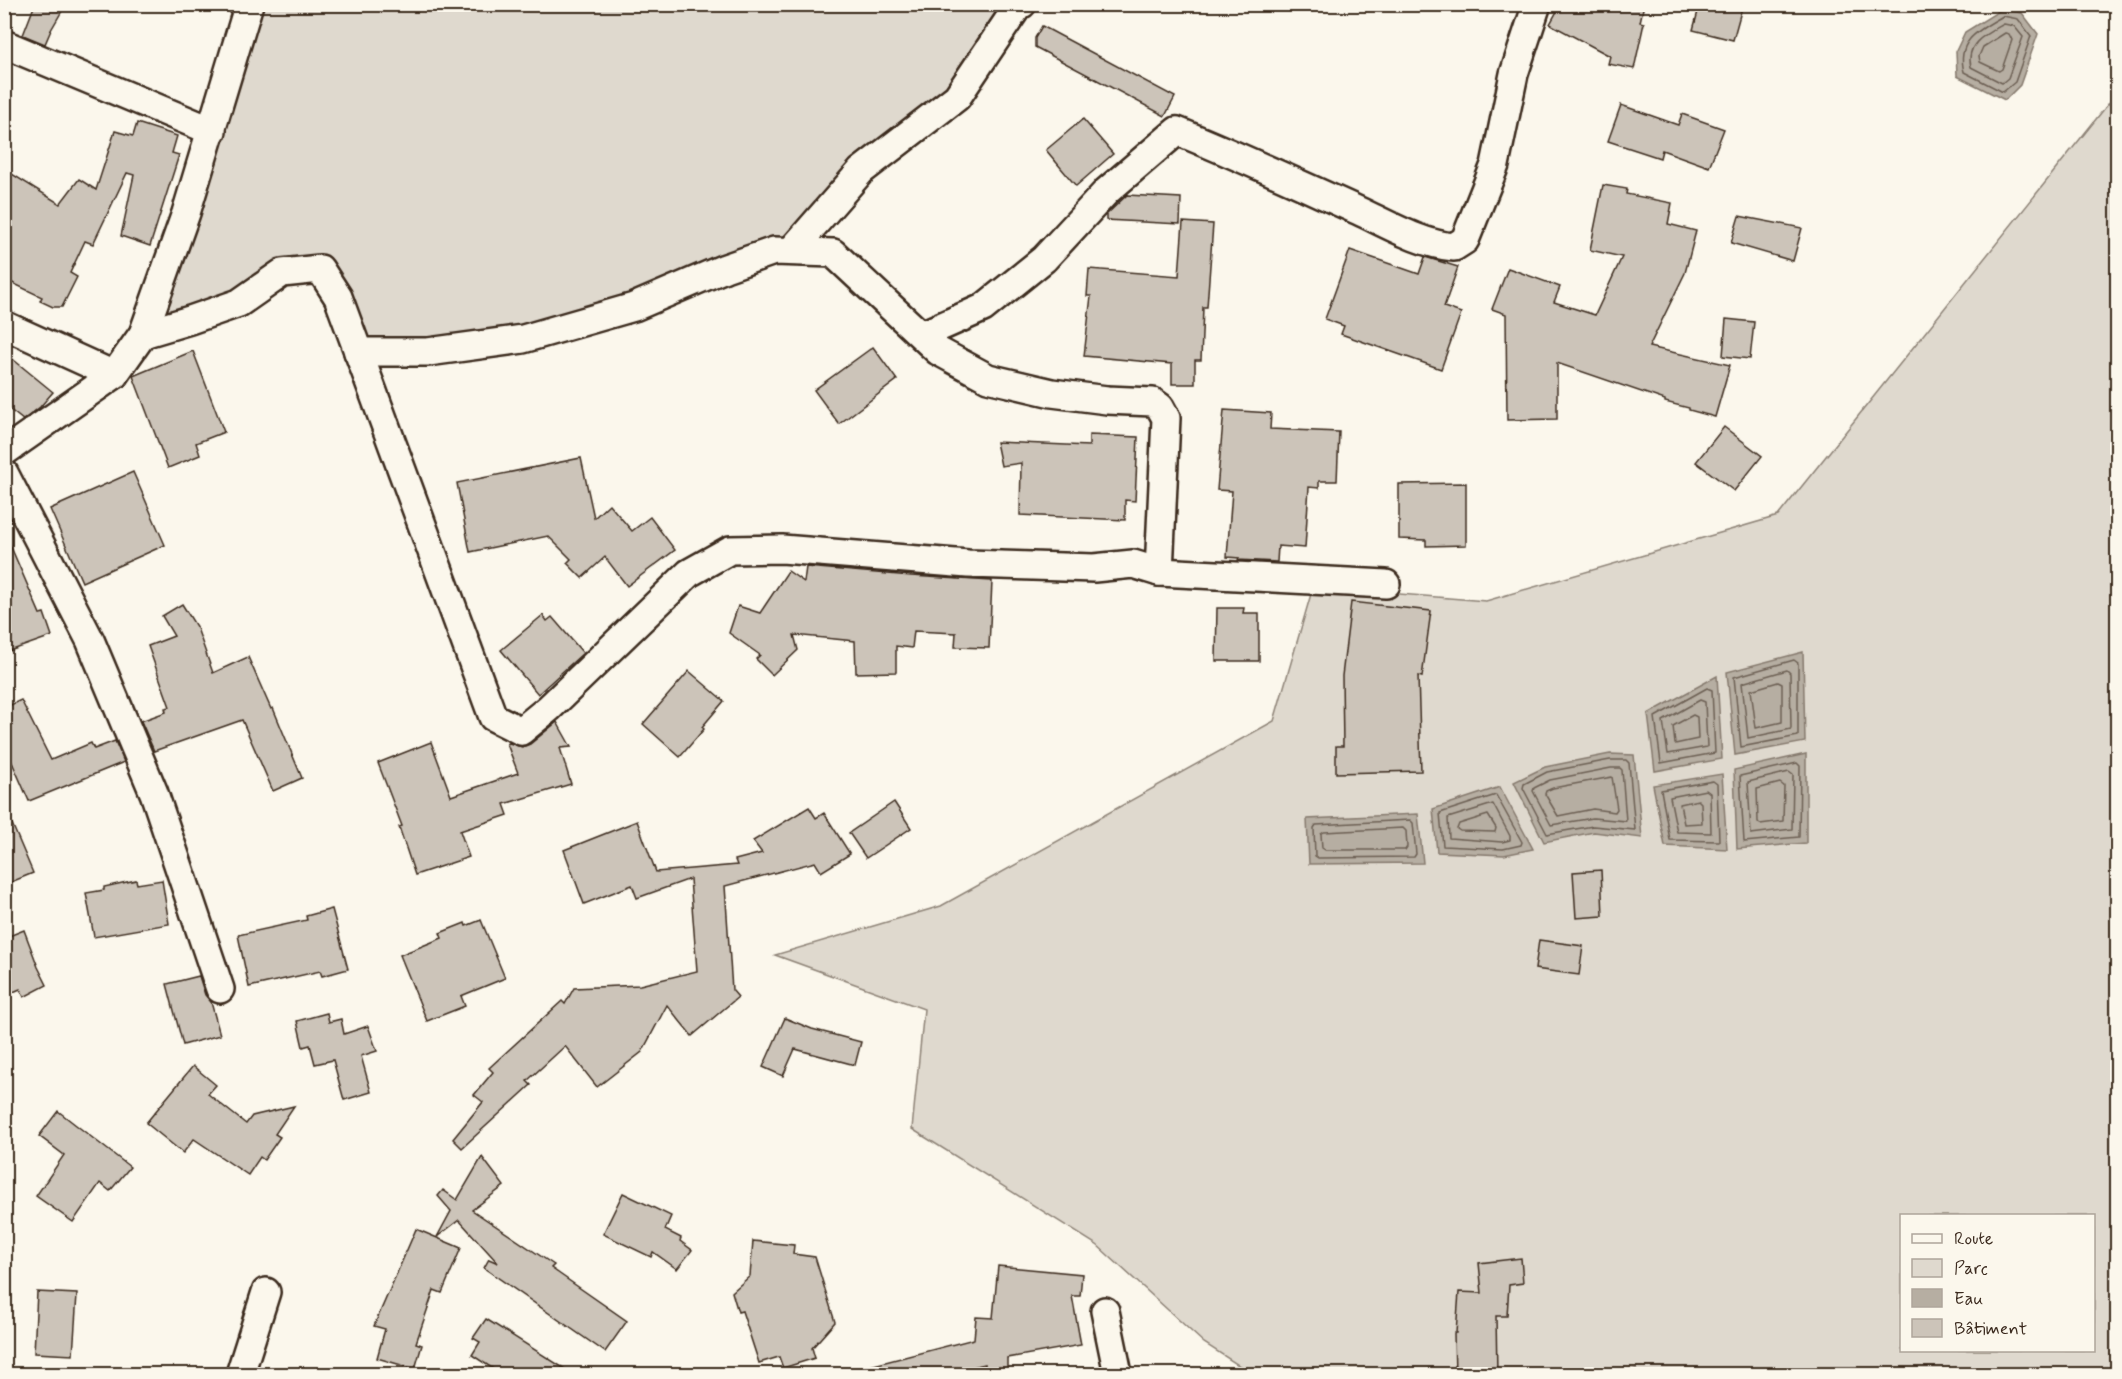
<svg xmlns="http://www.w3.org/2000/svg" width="2122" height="1379" font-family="Mynerve,sans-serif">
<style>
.green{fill:#dfd9ce;stroke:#8d8276;stroke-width:1.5;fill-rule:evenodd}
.water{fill:#b6aea2;stroke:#85796d;stroke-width:1.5}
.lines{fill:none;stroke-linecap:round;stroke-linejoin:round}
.shore{stroke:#6c5f53;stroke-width:1.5}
.building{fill:#ccc4b9;stroke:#3b2a1e;stroke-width:1.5}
.minor-casing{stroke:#3b2a1e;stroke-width:32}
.minor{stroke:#fbf7ec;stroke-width:27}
</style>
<rect width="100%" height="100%" fill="#fbf7ec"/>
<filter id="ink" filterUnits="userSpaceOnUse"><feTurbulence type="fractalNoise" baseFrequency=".0167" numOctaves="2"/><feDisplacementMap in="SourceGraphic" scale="12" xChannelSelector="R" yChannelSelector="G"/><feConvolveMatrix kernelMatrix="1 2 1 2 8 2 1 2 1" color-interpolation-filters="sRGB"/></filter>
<g filter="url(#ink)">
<g class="green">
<path d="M682 4 811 8 835 4 1022 5 957 97 792 250 523 339 358 352 320 269 143 334 251 5Z"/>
<path d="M2117 93V1374H1635L1636 1369 1618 1374H1252L1204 1343 1097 1245 912 1129 924 1009 775 955 941 906 1274 721 1313 587 1486 601 1778 516ZM1902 1216H2094V1350H1902Z"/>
</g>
<g class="water">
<path d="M2002 9 2022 13 2038 34 2020 85 2005 100 1957 76 1956 51 1965 32Z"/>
<path d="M1803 652 1805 742 1735 755 1727 672Z"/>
<path d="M1717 676 1722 759 1655 771 1648 714Z"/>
<path d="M1610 754 1634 755 1642 838 1594 832 1544 842 1514 782 1545 767Z"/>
<path d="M1806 754V843L1737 849 1734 770Z"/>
<path d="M1722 774 1727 849 1665 846 1653 785Z"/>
<path d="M1500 787 1533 849 1504 855 1437 852 1433 809Z"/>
<path d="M1418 814 1423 863 1309 864 1307 819Z"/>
</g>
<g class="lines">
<g class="shore">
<path d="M2003 16 2018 19 2031 36 2015 82 2003 92 1964 72C1956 40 1979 30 2003 16Z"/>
<path d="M2004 24 2014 26 2023 37 2008 78 2002 83 1971 67C1965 43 1986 34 2004 24Z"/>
<path d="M2005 33 2009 34 2012 40 2002 69 1999 71 1980 62 1979 56 1983 47Z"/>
<path d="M1794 660 1798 663V736L1741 747 1734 677Z"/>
<path d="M1787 670 1790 673 1791 729 1748 738 1742 683Z"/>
<path d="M1778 682 1782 684V722L1756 728 1751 690Z"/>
<path d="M1707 688 1712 690 1715 753 1661 763 1655 717Z"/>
<path d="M1700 700 1705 702 1707 747 1668 754 1663 721Z"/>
<path d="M1693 715 1697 717 1698 739 1675 744 1673 726Z"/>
<path d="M1610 760H1626L1629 763 1635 830 1593 826 1547 834 1523 788 1524 784 1547 772Z"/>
<path d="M1797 763 1800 766 1799 837 1744 842 1740 776Z"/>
<path d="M1611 768H1620L1622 770 1626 821 1593 818 1551 825 1533 791 1534 788 1550 780Z"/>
<path d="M1789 772 1793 775 1792 829 1751 834 1748 782Z"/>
<path d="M1612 777 1617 809 1615 812 1593 809 1558 816 1545 794 1546 791 1553 788Z"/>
<path d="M1713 781 1717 784 1719 841 1670 840 1661 790Z"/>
<path d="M1780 783 1784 786 1783 821 1760 824 1758 822 1757 789Z"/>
<path d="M1706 790 1710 793 1711 833 1677 832 1670 797Z"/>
<path d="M1496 795 1522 842 1521 845 1503 849 1443 846 1440 813Z"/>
<path d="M1698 800 1701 803 1702 823 1684 824 1680 804Z"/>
<path d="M1493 804 1510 836V840L1502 842 1449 838 1448 818Z"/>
<path d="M1488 815 1496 828 1495 832 1460 831 1457 829 1459 824Z"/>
<path d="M1410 820 1413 823 1416 854 1414 857 1318 858 1315 856 1314 828 1316 825Z"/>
<path d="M1403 828 1406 831 1407 847 1405 850H1325L1322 848 1321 834 1324 832Z"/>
</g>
</g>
<g class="building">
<path d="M35 4H66L51 30 45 44 23 35Z"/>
<path d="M1561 4H1644L1640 22 1644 23 1634 69 1608 64 1610 56 1550 24Z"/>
<path d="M1700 4H1743L1733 40 1693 30Z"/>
<path d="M1042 26 1175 97 1165 116 1035 47V38Z"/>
<path d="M1621 105 1678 125 1682 114 1724 129 1709 167 1662 150 1660 158 1608 141Z"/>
<path d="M1083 119 1113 154 1076 186 1046 150Z"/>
<path d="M137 123 177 136 172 153 179 155 150 246 121 236 134 175 127 173 93 244 85 241 70 273 77 277 62 307H53L40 301 42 297 4 279V169L60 204 79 179 96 190 115 131 133 136Z"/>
<path d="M1603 185 1627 189 1626 194 1672 203 1668 224 1696 231 1685 273 1649 347 1730 365 1715 417 1689 410V408L1665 402V400L1557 363V419L1507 420 1506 314 1492 309 1508 268 1560 287 1554 302 1595 315 1622 257 1590 250Z"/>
<path d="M1127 195 1181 198 1180 224 1106 220V215Z"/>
<path d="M1739 216 1802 228 1793 261 1731 243Z"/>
<path d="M1183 222 1213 224 1207 307H1203L1201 360H1195V384H1172V364L1084 356 1091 296H1087L1089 269 1179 276Z"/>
<path d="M1350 250 1419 274 1425 257 1458 267 1444 307 1461 313 1441 369 1341 334 1344 326 1325 319Z"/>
<path d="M1726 319 1754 322 1750 359 1723 356Z"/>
<path d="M873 347 897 380 839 424 814 390Z"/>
<path d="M193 351 224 432 196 443 200 455 168 468 133 376Z"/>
<path d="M4 352 53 392 40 407 23 420 4 405Z"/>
<path d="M1224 410 1271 413 1270 429 1339 432 1337 481H1319V488L1309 487 1305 548 1278 546 1277 562 1238 560 1239 558 1227 557 1232 491 1217 490Z"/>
<path d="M1724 427 1762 456 1734 491 1696 462Z"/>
<path d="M1089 435 1138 437 1135 501 1125 500V520L1020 515 1021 463 1001 466 996 442 1089 446Z"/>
<path d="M581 458 594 518 609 504 632 531 650 517 675 550 627 586 605 557 582 578 567 563 571 559 548 536 470 552 457 483Z"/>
<path d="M133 472 165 545 82 582 50 509Z"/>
<path d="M1466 483V545L1426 546V540L1399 539V484Z"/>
<path d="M4 531 40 614 44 613 52 636 4 653Z"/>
<path d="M806 567 911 576 992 581 989 648 955 647 956 633 914 631 912 648 896 646V672L856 673 855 641 794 635 798 650 772 675 756 659 760 655 729 633 738 606 760 613 788 571 804 582Z"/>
<path d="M1351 602 1431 611 1422 677 1418 676 1421 771 1336 773V746H1343L1342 676Z"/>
<path d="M182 604 197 628 213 673 248 657 271 709 273 708 302 778 273 791 242 720 154 751 141 721 166 712 165 708 170 707 148 646 174 636 162 616Z"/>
<path d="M1217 608H1244L1243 613H1259V661H1216Z"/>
<path d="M543 615 547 621 552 617 583 653 538 694 501 650Z"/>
<path d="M689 671 724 701 702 727 704 729 680 757 643 724Z"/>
<path d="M21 700 51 760 91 743 94 749 115 741 124 762 29 801 4 744V708Z"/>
<path d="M557 722 571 747 560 748 571 784 504 804 508 815 460 831 469 857 415 875 399 827 402 826 378 763 431 742 451 796 518 773 507 744 509 743 522 747 530 744Z"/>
<path d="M894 802 911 828 866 858 849 833Z"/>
<path d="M4 805 33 873 4 885Z"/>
<path d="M809 807 816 818 824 813 850 854 821 872 815 862 725 886 732 990 738 997 692 1036 667 1005 642 1052 597 1087 565 1046 527 1081 531 1085 462 1148 453 1139 483 1102 474 1095 493 1072 489 1068 562 1001 565 1004 574 988 640 985 697 971 690 879 637 898 632 885 584 904 564 850 637 821 656 872 737 865 735 860 762 853 753 841Z"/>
<path d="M1601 870 1603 916 1576 918 1573 872Z"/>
<path d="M136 880 137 884 162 880 169 924 94 937 86 893 104 890V887Z"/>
<path d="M332 909 348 969 322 976 320 971 249 987 238 935 307 920 306 916Z"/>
<path d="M481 920 505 978 461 996 465 1006 427 1021 400 955 442 938 440 933 465 923 466 926Z"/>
<path d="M24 930 38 967 47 985 24 997 20 989 4 996V938Z"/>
<path d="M1539 940 1583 946 1579 975 1535 969Z"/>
<path d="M199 976 205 995 211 1002 220 1035 183 1045 167 984Z"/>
<path d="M327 1013 329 1022 341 1019 344 1034 368 1026 377 1051 361 1056 371 1092 344 1100 333 1060 315 1064 310 1045 303 1047 297 1021Z"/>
<path d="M785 1018 812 1029 861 1042 855 1065 795 1049 783 1076 763 1067Z"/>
<path d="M193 1066 216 1085 208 1094 246 1124 252 1116 294 1106 275 1134 280 1137 264 1160 260 1157 248 1175 194 1139 183 1153 146 1123Z"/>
<path d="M58 1111 130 1167 110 1191 100 1183 73 1222 36 1196 64 1155 39 1136Z"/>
<path d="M482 1157 504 1186 472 1210 554 1265 551 1268 627 1321 605 1352 484 1268 489 1259 498 1263 459 1220 437 1237 451 1211 438 1196 443 1190 457 1200Z"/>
<path d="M623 1193 671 1216 665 1230 681 1238 680 1241 692 1250 677 1269 653 1252 651 1257 603 1234Z"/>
<path d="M416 1229 461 1248 442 1293 434 1290 416 1343 422 1345 415 1369 377 1358 385 1329 374 1326Z"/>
<path d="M753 1241 794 1245 793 1254 815 1257 835 1322 812 1348 815 1358 783 1368 779 1357 759 1363 742 1311 738 1312 732 1292 750 1276Z"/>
<path d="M1521 1258 1523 1283 1509 1285 1507 1316H1496L1497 1374H1455L1454 1333H1456L1459 1292 1482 1293 1479 1263Z"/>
<path d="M998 1266 1082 1274 1080 1296H1072L1081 1345 1007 1358V1374H985V1364L944 1374H867L866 1367 974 1339 976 1317 993 1318Z"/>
<path d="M37 1292 77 1294 73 1355 34 1353Z"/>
<path d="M486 1319 573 1374H501L472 1355 480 1342 473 1338Z"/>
</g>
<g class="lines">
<g class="minor-casing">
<g id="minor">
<path d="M4 44 212 131"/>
<path d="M792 250 861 171 957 97 1018 6 1022 4"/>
<path d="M4 325 114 375"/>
<path d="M143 334 190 320 239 303 282 273 320 269 338 297 493 717 521 731 549 708 689 573 730 550 782 549 968 564 1094 568 1133 564 1159 572 1386 584"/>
<path d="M922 335 983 308 1044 259 1107 191 1177 131C1239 156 1299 184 1359 211 1387 224 1423 245 1454 247L1465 240 1495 165 1514 74 1537 4"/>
<path d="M358 352H428L523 339 634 307 725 268 774 251 833 253 938 351 988 378 1052 393 1107 400 1153 402 1160 407 1166 418 1159 572"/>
<path d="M4 452 114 375 143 334 186 213 249 4"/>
<path d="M4 473 90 640 154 793 220 989"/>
<path d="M1105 1311 1118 1374"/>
<path d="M240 1374 266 1292"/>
</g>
</g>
<use href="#minor" class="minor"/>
</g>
</g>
<rect width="2122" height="1379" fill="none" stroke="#fbf7ec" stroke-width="24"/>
<rect x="12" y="12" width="2098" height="1355" fill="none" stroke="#3b2a1e" stroke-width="2" filter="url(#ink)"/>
<rect x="1900" y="1214" width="195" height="138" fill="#fbf7ec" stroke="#aea59a" stroke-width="1.5"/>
<rect x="1912" y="1234" width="30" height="9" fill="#fbf7ec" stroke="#aea59a" stroke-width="1.5"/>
<text x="1954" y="1244" font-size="18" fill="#3b2a1e">Route</text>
<rect x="1912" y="1259" width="30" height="18" fill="#dfd9ce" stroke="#aea59a" stroke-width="1.5"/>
<text x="1954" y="1274" font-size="18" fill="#3b2a1e">Parc</text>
<rect x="1912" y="1289" width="30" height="18" fill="#b6aea2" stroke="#aea59a" stroke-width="1.5"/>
<text x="1954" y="1304" font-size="18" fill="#3b2a1e">Eau</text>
<rect x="1912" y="1319" width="30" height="18" fill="#ccc4b9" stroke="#aea59a" stroke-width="1.5"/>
<text x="1954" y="1334" font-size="18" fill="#3b2a1e">Bâtiment</text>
</svg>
